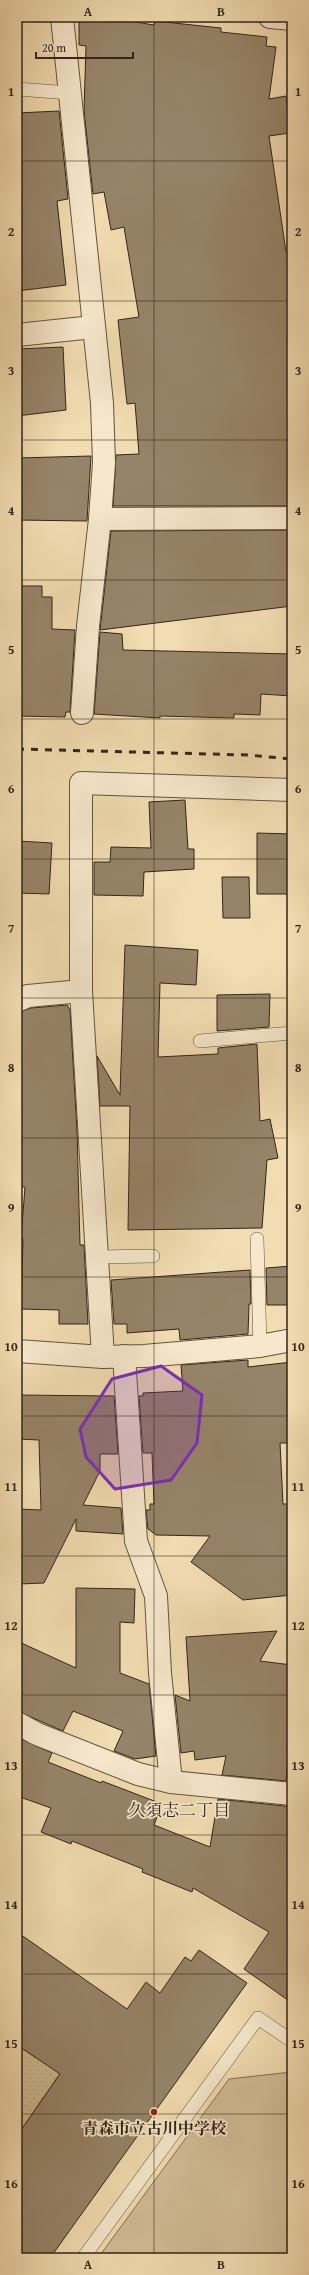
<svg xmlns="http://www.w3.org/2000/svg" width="309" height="2275" font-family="'Gentium Book Plus','Noto Serif JP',serif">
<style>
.grass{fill:#d2bd97;stroke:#827158}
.garden{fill:url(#garden-dots);stroke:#827158}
.building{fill:#968468;stroke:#332518}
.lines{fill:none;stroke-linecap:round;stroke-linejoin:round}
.service-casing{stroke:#63533e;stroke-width:14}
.minor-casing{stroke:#63533e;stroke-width:24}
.service{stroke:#f7e8cc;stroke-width:13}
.minor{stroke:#f7e8cc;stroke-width:22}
.rail{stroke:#332518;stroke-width:3;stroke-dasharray:7 7;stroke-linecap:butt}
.marked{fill:#7b2cbf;fill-opacity:0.2;stroke:#7b2cbf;stroke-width:3;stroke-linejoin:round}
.grid{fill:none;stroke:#332518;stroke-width:1;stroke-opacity:0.55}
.poi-dot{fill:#8f2418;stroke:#f7e8cc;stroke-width:1.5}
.labels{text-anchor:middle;stroke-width:3.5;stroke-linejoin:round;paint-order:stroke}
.poi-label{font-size:16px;font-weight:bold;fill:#332518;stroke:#f7e8cc}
.neighbourhood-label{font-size:17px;fill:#332518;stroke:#f7e8cc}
.neatline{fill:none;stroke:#332518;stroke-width:1.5}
.grid-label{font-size:13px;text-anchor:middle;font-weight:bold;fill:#332518}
</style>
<defs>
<pattern id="garden-dots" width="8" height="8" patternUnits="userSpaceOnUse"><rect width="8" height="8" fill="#d2bd97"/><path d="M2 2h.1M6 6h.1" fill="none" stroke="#b5a281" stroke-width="1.8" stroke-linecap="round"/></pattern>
</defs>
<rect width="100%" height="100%" fill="#f2dcb1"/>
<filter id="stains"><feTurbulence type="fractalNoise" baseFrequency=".005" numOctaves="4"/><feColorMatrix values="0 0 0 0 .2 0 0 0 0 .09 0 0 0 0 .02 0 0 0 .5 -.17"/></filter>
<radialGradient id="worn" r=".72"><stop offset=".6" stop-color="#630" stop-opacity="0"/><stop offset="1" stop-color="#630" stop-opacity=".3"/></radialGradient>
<path class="grass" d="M292 2072V2258H98L229 2079Z"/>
<path class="garden" d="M57 2031 109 2067 58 2076 17 2136V2045L38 2059Z"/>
<g class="building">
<path d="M79 17H104L154 25 155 21 221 28V32L267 37 266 46 276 47 269 99 286 96 290 133 269 136 286 252 292 251V506H113L116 455 139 454 135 403 127 404 118 320 139 317 124 227 111 230 104 192 93 194 84 111 86 46 79 45Z"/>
<path d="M59 111 68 199 57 201 66 285 17 291V113Z"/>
<path d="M63 347 66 410 17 416V349Z"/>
<path d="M91 456 87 521 17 520V458Z"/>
<path d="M292 530V606L100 630 111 531Z"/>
<path d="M17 586H42V597H52V629L75 630 70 712H66L65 717 17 716Z"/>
<path d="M100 632 122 634 123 650 292 654V696L261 694 260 715 234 714V718L160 716V718L94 714Z"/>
<path d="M185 800 188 849H194V869L144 872 143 896 94 895V862H110L111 847 151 848 149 802Z"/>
<path d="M257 833 292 834V894H257Z"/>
<path d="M17 841 52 843 49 894 17 893Z"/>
<path d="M222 877H249L250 918H223Z"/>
<path d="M125 945 198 950 196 985 160 983 158 1057 218 1054V1048L257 1044 260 1121 270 1119 278 1158 267 1160 262 1228 128 1230 130 1106H100L97 1056 120 1095Z"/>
<path d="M270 994 269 1027 217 1031V995Z"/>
<path d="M67 1005 70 1010 77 1131 80 1245H84L88 1324H59V1310L21 1309 23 1239H21L25 1187H17V1013L31 1008Z"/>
<path d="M292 1266V1305H267L266 1268Z"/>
<path d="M250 1270 251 1304H249L248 1334 180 1340 179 1329 127 1333V1324H114L111 1280Z"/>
<path d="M248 1360V1367L292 1362V1443H280L283 1504H292V1595L243 1600 191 1562 210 1536 156 1535 148 1529 146 1510H150V1504H154L152 1453H143L139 1396H143V1393L183 1391 181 1365Z"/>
<path d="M17 1395 114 1396 118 1454H100V1471L83 1505 121 1508 123 1534 76 1531V1519L44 1583 19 1584 17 1509 41 1510 39 1440 17 1439Z"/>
<path d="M76 1588 135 1589 134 1623 120 1622V1673L149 1684 156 1756 135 1759 114 1751 123 1731 73 1711 63 1731 17 1711V1641L76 1668Z"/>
<path d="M277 1631 260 1661 292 1665V1712L286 1781 222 1775 226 1756 195 1760 194 1751 181 1753 175 1695 190 1701 186 1637Z"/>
<path d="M17 1737 52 1753 48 1762 101 1783 102 1781 162 1804 154 1825 210 1847 218 1799 284 1806 292 1808V2003L244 1969 269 1932 193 1888 192 1892 142 1872 143 1869 72 1841 71 1844 41 1832 51 1808 17 1796Z"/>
<path d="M17 1932 127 2009 146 1982 160 1993 185 1957 191 1961 199 1950 247 1983 50 2258H17V2136L60 2074 17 2045Z"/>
</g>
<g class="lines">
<g class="service-casing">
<g id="service">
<path d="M17 89 70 93"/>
<path d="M200 1041 292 1033"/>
<path d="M257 1239 260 1346"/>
<path d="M97 1257 153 1256"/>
<path d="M83 2258 258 2018 292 2041"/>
</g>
</g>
<g class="minor-casing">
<g id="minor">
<path d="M62 17 102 403 104 463 100 519 292 518"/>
<path d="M270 17 292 19"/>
<path d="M17 335 93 327"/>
<path d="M82 713 88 626 100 519"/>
<path d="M17 1001 28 996 81 991"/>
<path d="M17 1351 103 1357 144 1356 260 1346 292 1340"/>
<path d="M124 1356 136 1541 156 1596 160 1673 171 1782"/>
<path d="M103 1357 81 991V783L292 790"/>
<path d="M17 1723 37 1734 138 1774 171 1782 292 1794"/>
</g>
</g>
<use href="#service" class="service"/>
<use href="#minor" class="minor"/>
<path class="rail" d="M17 749 248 755 292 759"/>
</g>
<path class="marked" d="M161 1366 202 1395 197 1443 171 1480 115 1489 86 1457 80 1429 112 1379Z"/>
<path class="grid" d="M154 17V2258M17 161H292M17 301H292M17 440H292M17 580H292M17 719H292M17 859H292M17 998H292M17 1138H292M17 1277H292M17 1416H292M17 1556H292M17 1695H292M17 1835H292M17 1974H292M17 2114H292"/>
<circle class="poi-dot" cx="154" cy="2112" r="4"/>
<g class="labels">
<g class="poi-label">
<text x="154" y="2134">青森市立古川中学校</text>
</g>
<g class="neighbourhood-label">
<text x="179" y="1816">久須志二丁目</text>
</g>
</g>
<rect width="309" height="2275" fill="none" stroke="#f2dcb1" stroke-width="44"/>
<path d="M36 52v6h97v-6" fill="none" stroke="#332518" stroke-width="2"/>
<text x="42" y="52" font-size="12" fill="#332518" stroke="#f7e8cc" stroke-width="3" paint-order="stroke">20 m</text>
<rect x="22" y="22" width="265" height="2231" class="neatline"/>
<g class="grid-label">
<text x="88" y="16">A</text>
<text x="221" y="16">B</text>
<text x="11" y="96">1</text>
<text x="298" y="96">1</text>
<text x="11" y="236">2</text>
<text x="298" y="236">2</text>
<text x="11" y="375">3</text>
<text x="298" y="375">3</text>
<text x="11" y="515">4</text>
<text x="298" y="515">4</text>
<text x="11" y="654">5</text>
<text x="298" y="654">5</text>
<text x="11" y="793">6</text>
<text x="298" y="793">6</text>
<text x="11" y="933">7</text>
<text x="298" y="933">7</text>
<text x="11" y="1072">8</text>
<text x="298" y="1072">8</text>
<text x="11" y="1212">9</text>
<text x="298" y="1212">9</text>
<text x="11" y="1351">10</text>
<text x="298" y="1351">10</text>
<text x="11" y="1491">11</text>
<text x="298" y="1491">11</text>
<text x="11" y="1630">12</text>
<text x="298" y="1630">12</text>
<text x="11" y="1770">13</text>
<text x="298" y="1770">13</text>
<text x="11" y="1909">14</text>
<text x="298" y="1909">14</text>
<text x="11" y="2048">15</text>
<text x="298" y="2048">15</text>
<text x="11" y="2188">16</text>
<text x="298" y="2188">16</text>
<text x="88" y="2269">A</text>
<text x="221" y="2269">B</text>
</g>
<rect width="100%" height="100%" filter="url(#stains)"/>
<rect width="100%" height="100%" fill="url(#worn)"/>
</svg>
